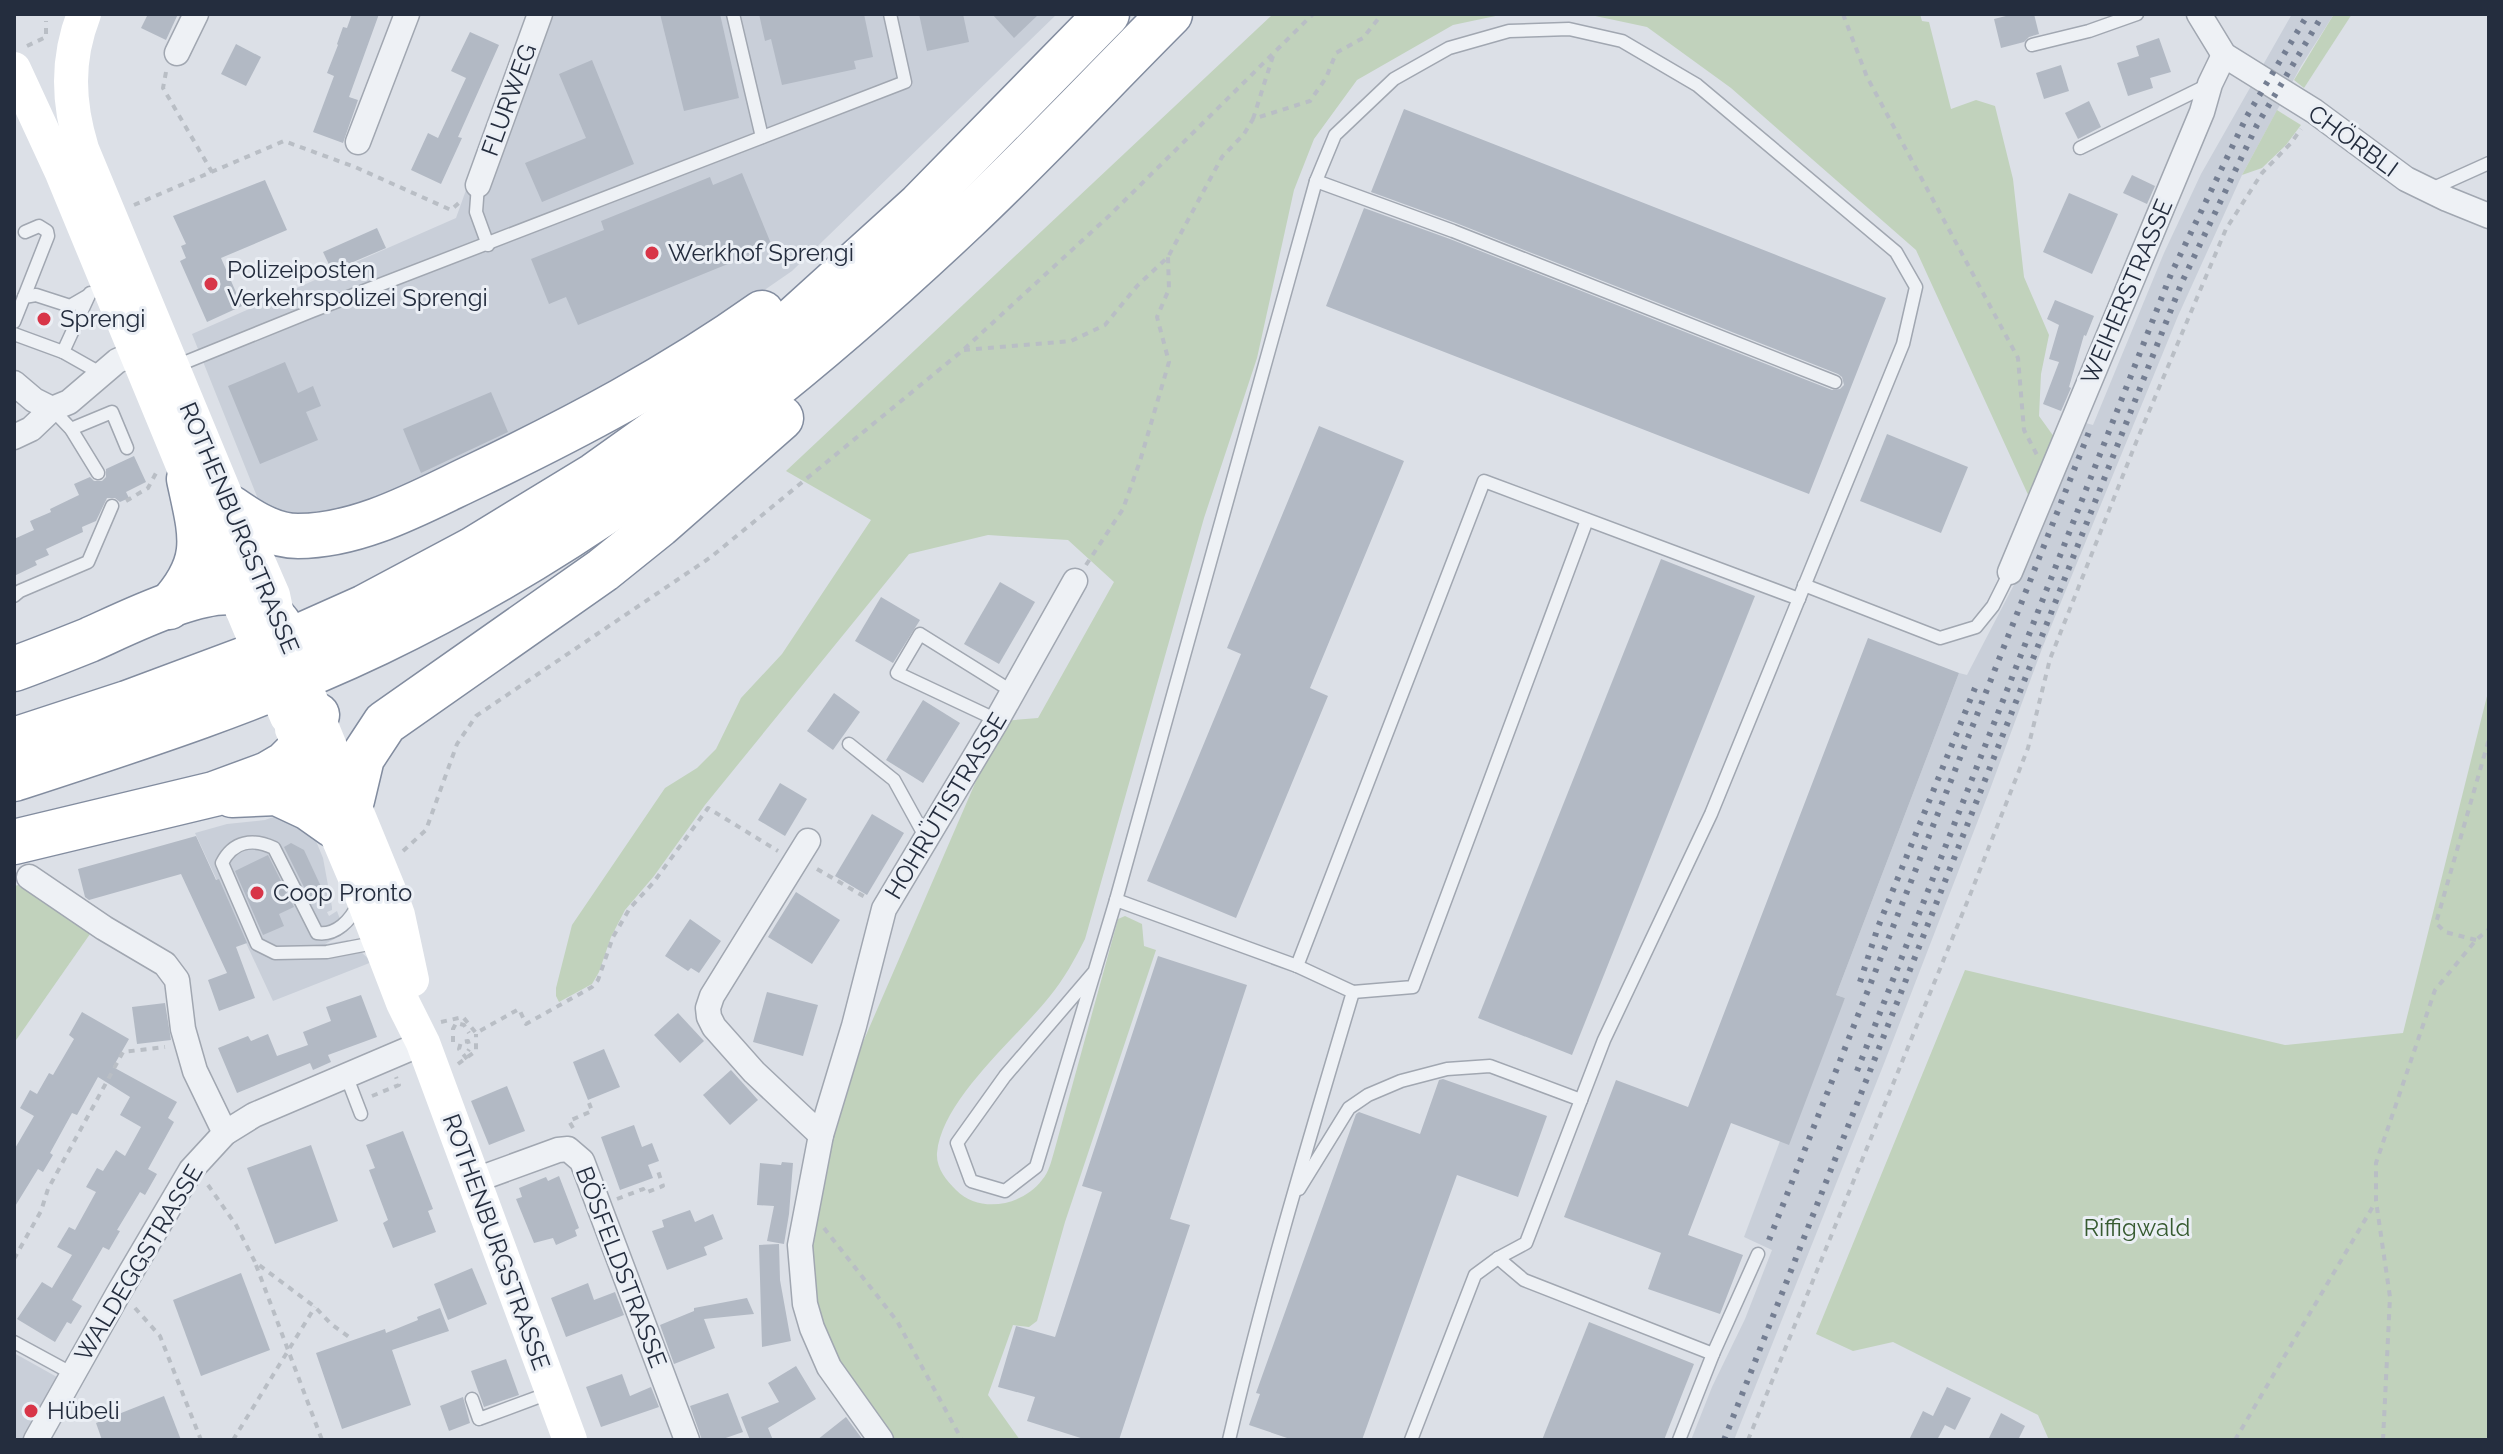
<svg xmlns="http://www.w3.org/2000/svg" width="2503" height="1454" font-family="Raleway,sans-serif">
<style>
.built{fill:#c9cfd9}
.green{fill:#c1d2bc}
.building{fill:#b2b9c4}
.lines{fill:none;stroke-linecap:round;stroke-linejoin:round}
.service-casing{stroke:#a1a7b1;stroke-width:15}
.minor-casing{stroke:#a1a7b1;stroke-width:27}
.motorway-casing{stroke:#828c9f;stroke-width:47}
.path{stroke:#b9bec5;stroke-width:4;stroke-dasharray:6 6;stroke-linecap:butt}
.service{stroke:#eef1f5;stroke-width:12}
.minor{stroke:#eef1f5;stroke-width:24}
.secondary{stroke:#fff;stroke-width:34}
.motorway{stroke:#fff;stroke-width:44}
.rail{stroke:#747e92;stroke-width:6;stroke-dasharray:4 8;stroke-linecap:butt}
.secondary-bridge{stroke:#fff;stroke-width:34}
.poi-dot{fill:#d83548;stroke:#ebeff5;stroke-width:3}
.labels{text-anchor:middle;stroke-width:6;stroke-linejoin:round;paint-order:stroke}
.street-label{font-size:24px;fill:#242d3e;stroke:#ebeff5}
.poi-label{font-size:24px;fill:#242d3e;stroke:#ebeff5;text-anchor:start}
.park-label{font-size:24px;fill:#375b31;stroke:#ebeff5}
</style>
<rect width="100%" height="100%" fill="#dce0e7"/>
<g class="built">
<path d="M529 14H1057L792 271 665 359 513 439 331 519 264 514 192 334 456 218Z"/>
<path d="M2292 14H2334L2301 66 2242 175 2178 316 2043 646 1989 792 1885 1061 1734 1440H1691L1712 1387 1745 1319 1772 1250 1744 1237 1780 1141 1845 998 1836 995 1959 673 1967 675 2019 575 2082 422 2093 425 2164 253 2201 174Z"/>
<path d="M284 813 309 832 316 841 323 858 332 907V910L327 912 329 916 337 911 345 933 325 944 348 940 372 962 273 1001 195 833 227 824 265 820Z"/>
<path d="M14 1353 64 1381 31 1440H14Z"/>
</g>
<g class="green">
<path d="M1273 14H1505L1453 25 1357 80 1314 139 1294 190 1257 358 1204 518 1085 939C1075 959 1064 979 1050 996 1016 1039 942 1099 937 1153 936 1168 946 1180 956 1190 980 1214 1022 1206 1042 1180 1049 1172 1051 1162 1054 1152L1118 919 1125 916 1142 924 1144 946 1156 950 1065 1222 1037 1321 1029 1327 1013 1325 988 1395 1020 1440H891L830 1350 812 1293 810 1249 831 1116 1002 721 1038 718 1114 582 1068 540 988 535 909 554 705 805 654 876 625 910 611 937 599 972 592 984 559 1002 556 996V988L572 925 665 788 697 768 716 749 741 698 782 654 871 520 786 471Z"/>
<path d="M1586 14H1920L1922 21 1929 22 1951 109 1976 100 1995 106 2013 179 2024 277 2049 335 2041 374 2039 416 2057 441 2030 499 1916 250 1731 88 1647 27Z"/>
<path d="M2334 14H2352L2304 88 2294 80Z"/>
<path d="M2277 110 2301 125 2286 145 2262 168 2242 175Z"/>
<path d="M2489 688V1440H2049L2038 1415 1893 1342 1853 1351 1816 1334 1965 970 2285 1045 2403 1033Z"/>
<path d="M23 884 90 934 14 1043V886Z"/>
</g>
<g class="building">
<path d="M148 14H178L166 40 141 28Z"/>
<path d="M352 14H379L349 97 358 100 343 143 313 132 334 76 327 73 338 45 337 44 343 27 347 28Z"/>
<path d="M660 14H720L739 98 684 111Z"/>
<path d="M759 14H864L873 57 854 61 856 69 782 85 771 39 765 41Z"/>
<path d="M919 14H963L969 42 927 51Z"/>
<path d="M992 14H1039L1014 38Z"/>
<path d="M2014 14H2034L2039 34 2029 37 2024 42 2001 48 1994 19Z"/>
<path d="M470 32 499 45 458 137 462 138 441 184 411 170 428 133 438 138 466 78 451 71Z"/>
<path d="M2159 38 2171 72 2150 78 2153 88 2128 96 2117 63 2139 56 2136 46Z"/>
<path d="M236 44 261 57 246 86 221 74Z"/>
<path d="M592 60 634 164 542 202 525 163 586 138 559 74Z"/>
<path d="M2061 65 2069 91 2044 99 2036 73Z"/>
<path d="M2089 101 2101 127 2078 139 2065 113Z"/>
<path d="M1404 109 1886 298 1809 494 1326 306 1364 208 1450 239 1832 390 1840 389 1844 385 1842 377 1838 374 1456 223 1371 192Z"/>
<path d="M742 173 772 246 578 325 566 297 549 304 531 259 604 230 601 221 710 177 713 185Z"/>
<path d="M2132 175 2155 186 2147 204 2123 193Z"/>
<path d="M265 180 287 230 221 258 242 306 207 322 180 261 186 258 181 246 186 244 173 216Z"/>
<path d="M2069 193 2118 214 2092 274 2043 252Z"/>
<path d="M377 228 386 248 332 271 323 252Z"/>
<path d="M2055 300 2094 316 2086 336 2084 335 2069 387 2071 388 2061 411 2043 404 2059 362 2049 359 2059 325 2047 319Z"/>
<path d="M285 362 298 393 313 386 321 406 306 412 318 440 260 464 228 386Z"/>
<path d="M491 392 508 432 421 473 403 429Z"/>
<path d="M1319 426 1404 461 1310 688 1328 696 1236 918 1147 881 1241 654 1227 648Z"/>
<path d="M1887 434 1968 467 1941 533 1860 501Z"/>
<path d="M134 456 146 482 126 492 129 498 120 502 115 498H107L96 521 82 527 83 532 46 549 49 555 35 561 37 565 14 576V539L34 530 30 521 51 512 50 509 79 495 74 484 90 477 94 481H102L106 477V469Z"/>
<path d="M1661 559 1755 596 1572 1055 1478 1018Z"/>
<path d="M1000 582 1035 602 999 664 964 644Z"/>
<path d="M881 597 920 620 893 663 855 641Z"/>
<path d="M1868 638 1959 673 1836 995 1845 998 1789 1145 1731 1123 1688 1235 1743 1255 1720 1314 1648 1289 1661 1253 1564 1217 1616 1080 1688 1107Z"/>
<path d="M834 693 860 712 833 750 807 731Z"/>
<path d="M923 700 960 723 923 783 886 760Z"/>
<path d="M780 783 807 799 785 836 758 820Z"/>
<path d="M872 814 904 833 867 895 835 876Z"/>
<path d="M196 836 216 880 219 879 247 943 236 947 255 998 219 1011 208 980 227 973 181 874 89 900 85 897 78 869Z"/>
<path d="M291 843 304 850 324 893 310 899 284 847Z"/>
<path d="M268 855 294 907 279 914 284 926 263 935 235 871Z"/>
<path d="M796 892 840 920 812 964 768 937Z"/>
<path d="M690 919 721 941 699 973 691 968 688 971 665 956Z"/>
<path d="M1158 956 1247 985 1170 1219 1190 1225 1119 1440H1087L1027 1421 1035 1397 998 1387 1016 1326 1055 1337 1102 1192 1082 1186Z"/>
<path d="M767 992 818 1005 803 1056 753 1042Z"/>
<path d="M361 995 377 1037 328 1055 331 1062 313 1070 310 1063 237 1093 218 1048 248 1036 251 1041 268 1034 277 1056 308 1045 303 1032 331 1021 326 1007Z"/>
<path d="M165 1003 171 1040 137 1044 132 1007Z"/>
<path d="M82 1012 129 1039 113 1067 177 1102 168 1118 174 1122 148 1169 157 1174 145 1195 140 1192 117 1230 120 1231 109 1250 103 1247 72 1300 82 1306 71 1324 67 1322 55 1342 17 1319 42 1282 52 1288 72 1255 57 1247 69 1227 75 1230 96 1192 86 1187 97 1168 103 1171 116 1150 125 1156 141 1127 120 1115 130 1097 98 1077 77 1115 72 1113 50 1153 53 1155 43 1172 38 1169 14 1208V1150L34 1116 20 1108 30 1090 37 1094 49 1073 53 1075 74 1039 69 1035Z"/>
<path d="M678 1013 704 1041 680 1063 654 1035Z"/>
<path d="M604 1049 620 1087 588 1100 573 1062Z"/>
<path d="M731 1070 758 1100 730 1125 703 1095Z"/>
<path d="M1443 1079 1547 1116 1518 1197 1457 1175 1362 1440H1293L1249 1425 1260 1394 1256 1393 1356 1114 1359 1112 1420 1134 1439 1080Z"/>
<path d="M507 1086 525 1131 489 1145 471 1101Z"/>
<path d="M634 1125 642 1147 652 1143 659 1161 648 1165 653 1178 620 1190 601 1137Z"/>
<path d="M403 1131 433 1209 428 1211 436 1232 393 1248 383 1223 388 1220 369 1170 375 1168 366 1145Z"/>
<path d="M311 1145 338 1221 275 1244 247 1168Z"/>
<path d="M782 1162 793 1163 789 1214 784 1244 767 1241 774 1206 757 1205 760 1163 781 1165Z"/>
<path d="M559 1176 579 1228 575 1230 577 1236 556 1245 553 1238 534 1243 516 1199 522 1197 519 1188 546 1177 548 1181Z"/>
<path d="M690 1210 695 1222 713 1214 723 1239 704 1247 707 1255 667 1270 652 1231 664 1227 662 1220Z"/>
<path d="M779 1244 780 1280 791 1341 762 1347 759 1245Z"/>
<path d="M472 1268 487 1304 448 1320 434 1284Z"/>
<path d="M241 1273 270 1350 201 1376 173 1300Z"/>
<path d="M588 1283 594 1300 615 1292 624 1315 566 1337 551 1298Z"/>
<path d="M747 1298 754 1314 704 1319 715 1348 674 1364 660 1325 694 1311V1308Z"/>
<path d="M440 1308 449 1331 392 1350 411 1405 342 1429 316 1353 385 1329 386 1333 418 1320 417 1317Z"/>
<path d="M1589 1322 1694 1364 1664 1440H1542Z"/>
<path d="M506 1359 519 1395 484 1407 471 1371Z"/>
<path d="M796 1366 816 1399 768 1428 773 1440H750L741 1417 779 1402 768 1383Z"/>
<path d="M622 1374 630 1396 651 1387 659 1407 601 1427 586 1387Z"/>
<path d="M1947 1387 1971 1398 1955 1430 1945 1425 1937 1440H1909L1923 1411 1933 1416Z"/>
<path d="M728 1393 743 1432 720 1440H702L690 1406Z"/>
<path d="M164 1396 181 1440H102L96 1423Z"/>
<path d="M463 1397 470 1423 449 1431 440 1406Z"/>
<path d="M2001 1413 2025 1426 2018 1440H1988Z"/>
<path d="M846 1417 863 1440H817Z"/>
</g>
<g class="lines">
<g class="service-casing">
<g id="service">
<path d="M733 14 762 137"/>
<path d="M2032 45 2089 31 2137 14"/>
<path d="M2080 148 2210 84"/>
<path d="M1316 181 1453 231 1835 382"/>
<path d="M478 185 476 212 488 245"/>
<path d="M2429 190 2489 163"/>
<path d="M24 297 48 236 47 231 39 226 25 232"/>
<path d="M14 322 24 297 36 295 70 306 89 295"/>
<path d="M14 334 63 352 102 374"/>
<path d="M63 352 90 293"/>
<path d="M176 366 312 311 905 82 890 14"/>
<path d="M52 409 71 429 98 473"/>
<path d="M71 429 112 412 127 448"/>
<path d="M1804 585 1940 638 1976 627 1993 606 2010 572"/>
<path d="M14 596 20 591 88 562 112 506"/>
<path d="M997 720 897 673 920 634 1013 692"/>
<path d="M849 744 894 780 921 829 930 834"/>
<path d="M1116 900 1297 966"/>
<path d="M358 904C351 920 336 936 317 933L274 848C253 838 233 841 222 863L257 944 275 953 327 952 379 942"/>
<path d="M1095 971 1005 1076 957 1143 971 1181 1005 1191 1036 1167 1116 900 1316 181 1335 135 1394 79 1449 48 1509 31 1569 29 1622 41 1697 85 1896 252 1916 287 1903 344 1711 814 1604 1040 1526 1243 1498 1258 1475 1275 1411 1440"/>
<path d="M1353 992 1413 987 1587 520"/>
<path d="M346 1075 361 1114"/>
<path d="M1299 1189 1349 1108 1368 1095 1401 1081 1447 1069 1490 1066 1581 1100"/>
<path d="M1498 1258 1524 1280 1713 1354"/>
<path d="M14 1342 73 1374"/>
<path d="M472 1399 479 1419 549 1393"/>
<path d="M1229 1440C1264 1289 1309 1140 1353 992L1297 966 1484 481 1799 599"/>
<path d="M1679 1440 1713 1354 1758 1254"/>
</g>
</g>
<g class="minor-casing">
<g id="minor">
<path d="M2199 14 2224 55 2314 111 2406 179 2447 199 2489 216"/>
<path d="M177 53 196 14"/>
<path d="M358 142 407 14"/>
<path d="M478 185 540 14"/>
<path d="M14 383 34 400 52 409"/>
<path d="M14 437 31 429 52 409 69 402 117 361 150 346"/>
<path d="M2010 572 2202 112 2210 84 2224 55"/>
<path d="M808 841 712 996 708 1008 709 1017 714 1027 754 1072 821 1135"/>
<path d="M29 877 104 928 165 964 177 980 183 1029 195 1071 225 1133"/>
<path d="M473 1181 558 1150 568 1149 582 1161 687 1440"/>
<path d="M36 1440 118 1294 191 1170 225 1133 254 1115 423 1043"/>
<path d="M881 1440 829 1367 812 1328 805 1304 800 1245 821 1135 854 1026 884 909 997 720 1075 581"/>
</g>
</g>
<g class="motorway-casing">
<g id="motorway">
<path d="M231 508C251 522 273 536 298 536 360 536 420 502 475 476 575 428 672 377 762 313"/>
<path d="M169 607C211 561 201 535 189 479"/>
<path d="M14 669C39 660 64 650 89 640 125 624 203 584 241 594 258 598 269 612 279 624"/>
<path d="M14 740 127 703 264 652 365 607 472 550 595 475 675 418 792 321 920 205 1107 14"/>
<path d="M14 779C137 739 261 699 378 643 597 538 790 385 966 219 1036 153 1102 82 1170 14"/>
<path d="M232 795 277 793 309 808 333 825"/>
<path d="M352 800 362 758 385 723 603 570 659 525 781 418"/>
<path d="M14 842 214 794 268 774 285 764 298 751 311 733 317 715"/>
</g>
</g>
<g class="path">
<path d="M1843 14 1867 77 2018 358 2024 430 2037 455"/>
<path d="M27 46 46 37V21"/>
<path d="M166 72 163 88 212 172"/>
<path d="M1253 119 1273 56"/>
<path d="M134 205 284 141 355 167 451 210 462 200"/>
<path d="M964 350 1071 341 1105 325 1137 286 1168 257 1222 157 1244 134 1253 119 1310 101 1326 78 1336 53 1363 38 1382 14"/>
<path d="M126 501 148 488 156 473"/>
<path d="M1086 565 1123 509 1140 461 1169 362 1157 317 1169 289 1168 257"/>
<path d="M403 851 426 830 457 744 476 716 711 557 962 351 1110 215 1313 14"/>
<path d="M817 869 865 897"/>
<path d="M2476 940 2445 932 2436 923 2489 739"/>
<path d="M441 1022 463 1017 476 1033 519 1009 526 1024 592 987 598 980 613 937 630 908 653 883 708 808 778 851"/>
<path d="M453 1042V1029L456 1023 464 1025 469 1033"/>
<path d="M467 1059 459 1049 461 1042 468 1041 470 1048 468 1051"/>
<path d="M458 1064 476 1051V1034"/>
<path d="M372 1096 399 1085 396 1077"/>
<path d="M573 1128 569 1121 592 1111 589 1103"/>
<path d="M208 1185 236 1225 255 1262 315 1307 331 1324 353 1340"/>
<path d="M617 1199 643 1189 645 1193 663 1186 658 1171"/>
<path d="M824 1228 897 1321 962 1440"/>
<path d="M14 1259 41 1211 48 1189 123 1052 165 1047"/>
<path d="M256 1265 322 1440"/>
<path d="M135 1308 160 1336 201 1440"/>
<path d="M233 1440 315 1307"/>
<path d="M1748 1440 1970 895 2028 748 2050 659 2137 440 2226 229 2262 173 2291 143 2301 129"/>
<path d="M2235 1440 2375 1203"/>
<path d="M2383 1440 2390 1297 2376 1201V1163L2435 990 2476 940 2489 929"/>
</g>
<use href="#service" class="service"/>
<use href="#minor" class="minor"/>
<g class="secondary">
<path d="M84 14C66 60 68 103 82 149L231 508 256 556 273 595 279 624"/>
<path d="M14 69 62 173 242 609"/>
<path d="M317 715 389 890 398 915 412 980"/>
<path d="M292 729 353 873 403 1003 423 1043 570 1440"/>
</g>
<use href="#motorway" class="motorway"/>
<g class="rail">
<path d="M1860 982 1878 927 1975 688"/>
<path d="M1857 1071 2171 274 2247 116 2308 14"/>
<path d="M1769 1240 2091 427"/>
<path d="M1724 1440 2182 282 2257 125 2323 14"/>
</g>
<g class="secondary-bridge">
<path d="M242 609 287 717"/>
<path d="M279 624 317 715"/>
</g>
</g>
<g class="poi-dot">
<circle cx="652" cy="253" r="8"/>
<circle cx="211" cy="284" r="8"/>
<circle cx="44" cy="319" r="8"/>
<circle cx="257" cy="893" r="8"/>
<circle cx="31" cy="1411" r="8"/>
</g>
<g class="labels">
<g class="street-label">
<text transform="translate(509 100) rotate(-70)" y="8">FLURWEG</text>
<text transform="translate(2353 141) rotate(36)" y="8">CHÖRBLI</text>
<text transform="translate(2127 292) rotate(-67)" y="8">WEIHERSTRASSE</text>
<text transform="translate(239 528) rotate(67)" y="8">ROTHENBURGSTRASSE</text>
<text transform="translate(946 806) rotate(-59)" y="8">HOHRÜTISTRASSE</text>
<text transform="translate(496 1242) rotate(70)" y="8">ROTHENBURGSTRASSE</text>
<text transform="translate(139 1263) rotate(-59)" y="8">WALDEGGSTRASSE</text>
<text transform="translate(621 1267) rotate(69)" y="8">BÖSFELDSTRASSE</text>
</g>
<g class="poi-label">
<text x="668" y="261">Werkhof Sprengi</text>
<text x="227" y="278">Polizeiposten<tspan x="227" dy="28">Verkehrspolizei Sprengi</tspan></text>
<text x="60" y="327">Sprengi</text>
<text x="273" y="901">Coop Pronto</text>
<text x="47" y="1419">Hübeli</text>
</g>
<g class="park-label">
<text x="2137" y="1236">Riffigwald</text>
</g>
</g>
<rect width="2503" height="1454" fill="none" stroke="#242d3e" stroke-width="32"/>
</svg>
